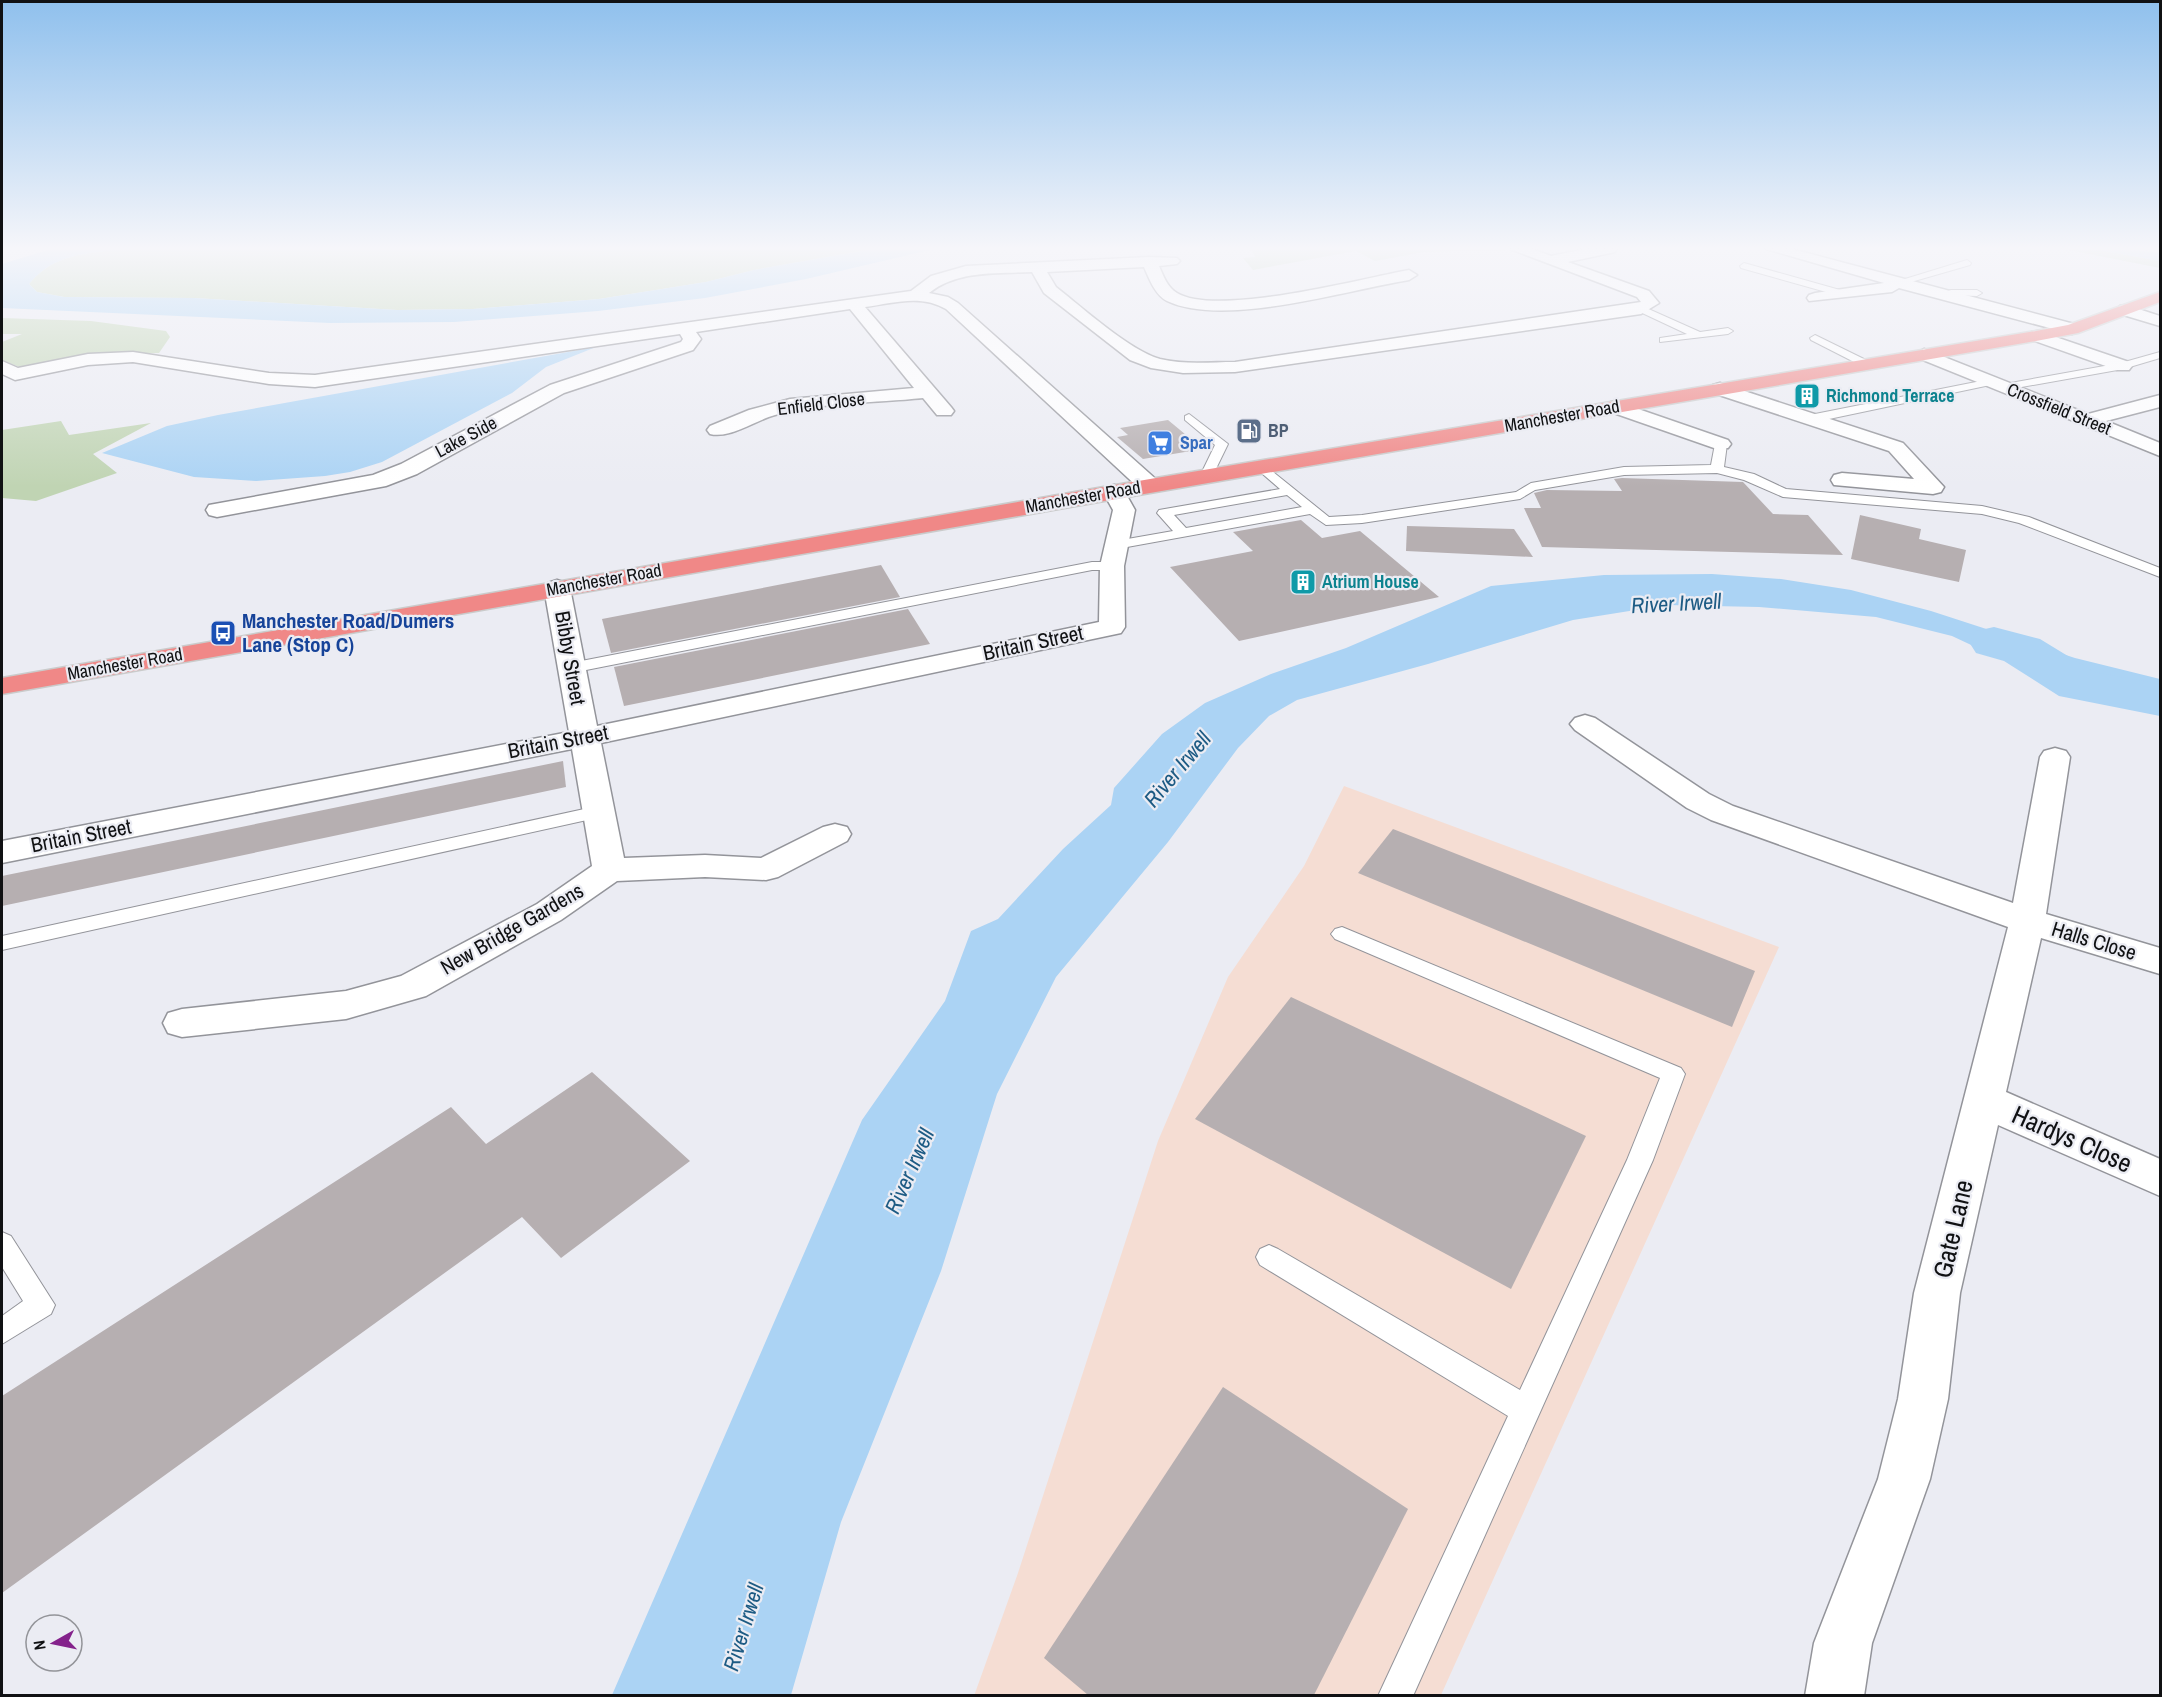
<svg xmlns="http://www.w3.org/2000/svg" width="2162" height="1697" font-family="'Archivo Narrow',sans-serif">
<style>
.industrial{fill:#f5ddd3}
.green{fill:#c0d4b3}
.water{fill:#abd3f4}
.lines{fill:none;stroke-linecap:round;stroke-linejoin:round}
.river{fill:#abd3f4;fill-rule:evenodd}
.building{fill:#b6afb1}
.lane-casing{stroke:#93949a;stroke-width:2}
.street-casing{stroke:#93949a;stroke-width:3}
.highway-casing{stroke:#cacbcb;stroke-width:3}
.lane{fill:#fff;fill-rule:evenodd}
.street{fill:#fff;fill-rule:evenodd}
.highway{fill:#f08887;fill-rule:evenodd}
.labels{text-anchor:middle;stroke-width:4.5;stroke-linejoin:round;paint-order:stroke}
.far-culture-label{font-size:18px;font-weight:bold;fill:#0d838f;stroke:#ebecf3;text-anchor:start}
.far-street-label{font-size:18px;fill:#101113;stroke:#ebecf3}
.far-service-label{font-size:18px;font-weight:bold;fill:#4e5e75;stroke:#ebecf3;text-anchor:start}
.far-shop-label{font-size:18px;font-weight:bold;fill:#366cbe;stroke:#ebecf3;text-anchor:start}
.transit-label{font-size:21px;font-weight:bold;fill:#164399;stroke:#ebecf3;text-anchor:start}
.street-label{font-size:21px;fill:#101113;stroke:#ebecf3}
.water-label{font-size:22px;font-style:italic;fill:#1d5b84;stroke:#ebecf3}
.near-street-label{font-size:26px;fill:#101113;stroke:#ebecf3}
</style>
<rect width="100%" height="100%" fill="#ebecf3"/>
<path class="industrial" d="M1344 786 1779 947 1441 1695 974 1696 1018 1573 1158 1141 1228 977 1304 866Z"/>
<g class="green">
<path d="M122 249H865L866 250 754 270 706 282 599 299 473 309 397 310 194 298 64 297 37 292 29 284C55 253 85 254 122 249Z"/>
<path d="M1251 249H1507L1509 250 1424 252 1375 261 1356 251 1253 270 1243 258 1255 257Z"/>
<path d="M2064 249H2094L2160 261V268Z"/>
<path d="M2 318 91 321 166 331 170 337 159 353 102 354 27 370 2 360V342L22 334H2Z"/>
<path d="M61 421 69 435 151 423 93 454 117 473 36 501 2 498V430Z"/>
</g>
<g class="water">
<path d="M51 249H122C85 254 55 253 29 284L37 292 64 297 194 298 397 310 473 309 599 299 706 282 754 270 873 249H934L806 279 705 298 598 311 454 322 330 323 2 308V264Z"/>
<path d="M2094 249 2160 252V261Z"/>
<path d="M596 347 546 367 512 393 382 462 350 472 325 476 256 481 194 477 102 453 167 426 218 415Z"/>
<path d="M1712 574 1781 579 1851 590 1931 611 2075 658 2160 679V706L2016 666 1952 636 1876 617 1759 607 1667 605 1573 620 1428 664 1297 700 1269 716 1238 748 1168 842 1056 977 997 1094 941 1271 841 1522 791 1695H612L862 1120 945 1001 971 931 998 919 1063 849 1111 805 1114 788 1162 734 1205 703 1271 674 1346 648 1491 586 1604 575Z"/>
</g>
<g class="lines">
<path class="river" d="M1994 627 2040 639 2094 672 2160 684V716L2059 696 2004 661 1976 653 1969 642 1976 631Z"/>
</g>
<g class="building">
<path d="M1168 420 1203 449 1143 459 1117 437 1128 435 1120 428Z"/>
<path d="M1622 478 1743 482 1773 514 1808 515 1843 555 1542 547 1524 508H1541L1534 493 1547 490 1622 491 1614 479Z"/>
<path d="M1860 515 1921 529 1919 539 1966 550 1959 582 1851 559Z"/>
<path d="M1301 520 1322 538 1360 531 1439 597 1239 641 1170 567 1253 551 1233 532Z"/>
<path d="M1407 526 1514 529 1533 557 1406 551Z"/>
<path d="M881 565 900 597 611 653 602 619Z"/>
<path d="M908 609 930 644 624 706 614 667Z"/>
<path d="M563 761 566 787 2 906V876Z"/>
<path d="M1393 829 1755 971 1732 1027 1358 873Z"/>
<path d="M1291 997 1586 1136 1511 1289 1195 1119Z"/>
<path d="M592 1072 690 1161 561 1258 522 1217 2 1593V1396L451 1107 486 1144Z"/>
<path d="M1223 1387 1408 1509 1314 1695H1088L1044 1658Z"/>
</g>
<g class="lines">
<g class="lane-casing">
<g id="lane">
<path d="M1967 260 1971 263 1970 265 1897 286 1892 283Z"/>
<path d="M1744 263 1847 292 1849 294 1844 297 1741 268 1740 266Z"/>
<path d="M1951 290H1977L1982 293 1977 296 1948 295V291Z"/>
<path d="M1638 307H1644L1700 332 1728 328 1733 331 1728 334 1660 342V338L1687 334 1638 311Z"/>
<path d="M1815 335 1870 362 1871 364 1862 366 1811 340 1810 338Z"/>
<path d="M2160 352V358L2123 369 2005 390 1999 387 2005 384 2121 363Z"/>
<path d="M1991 379 1997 382 1995 384 1810 423 1804 419 1810 415Z"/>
<path d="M1189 414 1228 444 1211 479 1206 480 1200 476 1215 445 1185 420V416Z"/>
<path d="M1721 440 1727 444 1724 467 1754 474 1786 489 1982 506 2029 517 2160 568V577L2019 523 1982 514 1783 497 1744 480 1717 473 1624 475 1535 490 1520 499 1362 523 1326 525 1310 514 1116 549 1109 545 1116 541 1173 531 1157 513 1159 510 1280 489 1258 470 1256 467 1262 463 1329 517 1362 515 1516 492 1531 483 1624 467 1711 465 1715 444ZM1287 495 1302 507 1186 528 1174 515Z"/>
<path d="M1092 562H1112L1119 566 1112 570H1092L571 673 563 668 571 663Z"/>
<path d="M598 806 605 808 607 812 605 816 2 950V936Z"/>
<path d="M1342 927 1681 1068 1685 1074 1653 1160 1413 1696H1378L1508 1416 1260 1265 1256 1257 1260 1249 1269 1245 1278 1249 1520 1390 1627 1160 1660 1078 1335 939 1331 934 1335 929Z"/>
<path d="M2 1232 11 1236 55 1305 51 1314 2 1344V1316L23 1301 2 1267Z"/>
</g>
</g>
<g class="street-casing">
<g id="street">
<path d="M1510 249H1532L1551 256 1585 249H1617L1615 252 1568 262 1649 291 1659 303 1641 314 1235 372 1183 373 1151 368 1130 360 1044 293 1032 272C997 274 958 270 929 293L948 297 958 303 1158 481 1161 486 1158 491H1142L946 309C921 294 893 303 865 307L951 407 954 411 951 415H937L923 398C875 403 822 402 775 415 756 420 730 439 710 434L707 430 710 426 749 410 790 399 914 388 850 309 696 332 701 339 693 350 564 393 417 474 386 486 217 517 209 515 206 510 209 505 373 475 401 464 550 385 681 342 683 339 680 334 315 387 269 384 133 362 88 365 15 380 2 374V361L18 368 88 354 133 352 269 373 315 375 911 291 931 276 966 266 1149 257 1177 258 1180 261 1177 264 1159 266C1163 275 1167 287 1177 293 1217 317 1360 279 1409 270L1417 275 1409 280C1347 290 1224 328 1167 301 1155 295 1149 278 1144 267L1047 272 1056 287C1083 308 1129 350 1160 359 1184 365 1211 362 1235 362L1641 302 1637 297Z"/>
<path d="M1766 249H1792L2078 325 2081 329 2072 334 1899 288 1892 292 1809 301 1807 298 1809 295 1815 293 1884 283Z"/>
<path d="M2126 305 2160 316V326L2120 314 2118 310 2120 306Z"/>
<path d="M2038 331 2129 362 2132 366 2129 370H2117L2032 340 2029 336 2032 332Z"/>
<path d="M1924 349 2088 414 2160 395V407L2106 421 2160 443V456L1918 358 1915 354Z"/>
<path d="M1720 383 1903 443 1944 487 1941 492 1933 494 1834 485 1831 480 1834 475 1842 473 1914 479 1889 451 1713 393 1711 389 1713 385Z"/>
<path d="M1615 401 1728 440 1731 444 1728 448H1714L1608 411 1605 407 1608 403Z"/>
<path d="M1114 485 1122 487 1135 510 1124 566 1125 627 1121 633 601 743 624 858 705 855 761 858 823 827 835 824 847 827 851 834 847 841 778 877 766 880 705 877 617 881 561 920 426 996 346 1019 182 1037 168 1033 163 1023 168 1013 182 1009 346 991 401 976 537 904 592 866 572 749 2 863V841L569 732 544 588 548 583 557 580 566 583 570 588 597 726 1099 622 1100 566 1113 510 1103 492 1106 487Z"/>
<path d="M1585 715 1595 718 1709 794 1733 806 2013 903 2040 757 2044 751 2055 748 2066 751 2070 757 2046 914 2160 948V974L2041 938 2006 1092 2160 1159V1196L1998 1125 1960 1293 1948 1399 1930 1479 1872 1643 1864 1696H1805L1814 1643 1878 1479 1898 1399 1914 1293 2008 927 1711 820 1687 808 1575 730 1570 724 1575 718Z"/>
</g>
</g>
<g class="highway-casing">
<path id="highway" d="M2160 292V302L2078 333 2036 341 1150 493 2 694V678L1150 479 2036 331 2068 325Z"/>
</g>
<use href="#lane" class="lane"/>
<use href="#street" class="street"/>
<use href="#highway" class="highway"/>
</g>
<linearGradient id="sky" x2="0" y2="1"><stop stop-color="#8fc0ed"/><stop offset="0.51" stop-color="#f6f6fa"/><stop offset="1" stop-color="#f6f6fa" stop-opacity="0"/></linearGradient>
<rect width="2162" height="487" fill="url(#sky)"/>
<defs>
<g id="building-square" transform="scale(1.35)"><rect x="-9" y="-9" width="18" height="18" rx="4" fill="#0f9aa8" stroke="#ebecf3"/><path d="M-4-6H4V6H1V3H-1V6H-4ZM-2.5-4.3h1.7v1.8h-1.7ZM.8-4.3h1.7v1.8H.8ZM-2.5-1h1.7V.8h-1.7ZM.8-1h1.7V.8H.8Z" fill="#fff"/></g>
<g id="fuel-square" transform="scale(1.35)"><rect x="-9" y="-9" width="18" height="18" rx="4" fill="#5c6f8a" stroke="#ebecf3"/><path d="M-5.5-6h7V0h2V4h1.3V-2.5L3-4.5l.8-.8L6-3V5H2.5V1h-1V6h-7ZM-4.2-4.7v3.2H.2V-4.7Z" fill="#fff"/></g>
<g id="supermarket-square" transform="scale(1.35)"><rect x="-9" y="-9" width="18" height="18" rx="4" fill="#3f7fe0" stroke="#ebecf3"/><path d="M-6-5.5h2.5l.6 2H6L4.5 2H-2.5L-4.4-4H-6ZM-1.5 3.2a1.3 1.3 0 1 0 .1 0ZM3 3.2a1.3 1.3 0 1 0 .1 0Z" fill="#fff"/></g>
<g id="bus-square" transform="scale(1.35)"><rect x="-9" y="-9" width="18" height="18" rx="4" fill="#1a4fb4" stroke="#ebecf3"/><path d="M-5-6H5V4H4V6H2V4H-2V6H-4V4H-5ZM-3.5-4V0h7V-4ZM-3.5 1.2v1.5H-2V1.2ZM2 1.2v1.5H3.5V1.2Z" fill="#fff"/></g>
</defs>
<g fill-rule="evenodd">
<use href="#building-square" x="1807" y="396"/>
<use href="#fuel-square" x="1249" y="431"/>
<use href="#supermarket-square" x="1160" y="443"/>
<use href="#building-square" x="1303" y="582"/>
<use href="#bus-square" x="223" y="633"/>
</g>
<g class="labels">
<g class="far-culture-label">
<text x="1826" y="402">Richmond Terrace</text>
<text x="1322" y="588">Atrium House</text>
</g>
<g class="far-street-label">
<text transform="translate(821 404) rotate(-7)" y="6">Enfield Close</text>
<text transform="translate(2059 409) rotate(22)" y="6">Crossfield Street</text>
<text transform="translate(1562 416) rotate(-10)" y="6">Manchester Road</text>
<text transform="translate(466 437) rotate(-28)" y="6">Lake Side</text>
<text transform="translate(1083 497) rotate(-10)" y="6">Manchester Road</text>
<text transform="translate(604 580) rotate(-10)" y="6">Manchester Road</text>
<text transform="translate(125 664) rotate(-10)" y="6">Manchester Road</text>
</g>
<g class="far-service-label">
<text x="1268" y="437">BP</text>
</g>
<g class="far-shop-label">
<text x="1180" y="449">Spar</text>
</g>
<g class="transit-label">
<text x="242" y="628">Manchester Road/Dumers<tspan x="242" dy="24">Lane (Stop C)</tspan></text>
</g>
<g class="street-label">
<text transform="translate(1033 643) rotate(-12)" y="7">Britain Street</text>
<text transform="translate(570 658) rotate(80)" y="7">Bibby Street</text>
<text transform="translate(558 742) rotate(-11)" y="7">Britain Street</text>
<text transform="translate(81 836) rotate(-11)" y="7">Britain Street</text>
<text transform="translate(512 929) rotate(-30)" y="7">New Bridge Gardens</text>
<text transform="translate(2094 941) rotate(17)" y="7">Halls Close</text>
</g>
<g class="water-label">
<text transform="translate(1676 603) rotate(-3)" y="8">River Irwell</text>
<text transform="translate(1177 769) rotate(-50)" y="8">River Irwell</text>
<text transform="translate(909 1171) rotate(-66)" y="8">River Irwell</text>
<text transform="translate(743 1627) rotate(-73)" y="8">River Irwell</text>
</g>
<g class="near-street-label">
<text transform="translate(2072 1139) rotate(24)" y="9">Hardys Close</text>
<text transform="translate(1953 1229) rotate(-77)" y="9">Gate Lane</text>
</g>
</g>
<rect width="2162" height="1697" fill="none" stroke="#101113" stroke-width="6"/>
<g transform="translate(54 1643) rotate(261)"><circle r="28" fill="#ebecf3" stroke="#939499" stroke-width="1.5"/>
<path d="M0-4.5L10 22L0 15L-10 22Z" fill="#84228b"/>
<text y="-9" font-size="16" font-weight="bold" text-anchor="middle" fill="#101113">N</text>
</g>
</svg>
